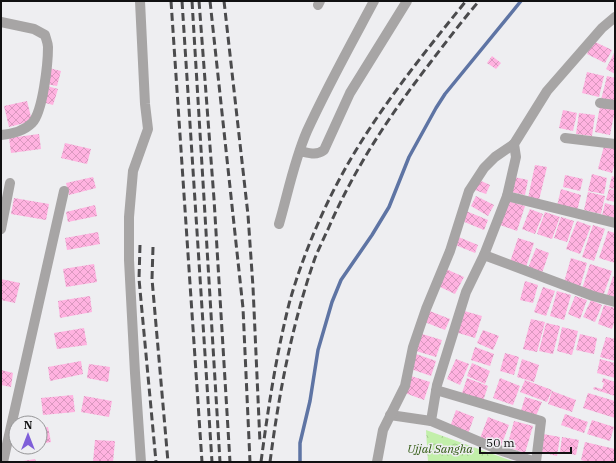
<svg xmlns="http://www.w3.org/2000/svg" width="616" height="463" font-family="'IBM Plex Serif',serif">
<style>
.park{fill:url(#park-crowns)}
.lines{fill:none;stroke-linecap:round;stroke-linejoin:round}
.stream{stroke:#5e74a4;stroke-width:3.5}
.building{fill:url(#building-cross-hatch)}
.minor{stroke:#a7a5a5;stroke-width:10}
.rail{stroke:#4b4b4d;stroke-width:3;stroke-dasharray:8 4;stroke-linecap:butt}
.labels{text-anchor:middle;stroke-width:3;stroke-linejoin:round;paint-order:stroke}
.park-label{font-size:12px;font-style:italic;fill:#305911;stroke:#eeeef1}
</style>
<defs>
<pattern id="park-crowns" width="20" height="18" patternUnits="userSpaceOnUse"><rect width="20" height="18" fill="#c2efaa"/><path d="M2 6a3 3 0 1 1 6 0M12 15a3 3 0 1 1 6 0" fill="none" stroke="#a6cc91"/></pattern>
<pattern id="building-cross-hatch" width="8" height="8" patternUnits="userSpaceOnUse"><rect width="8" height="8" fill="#ffb2e0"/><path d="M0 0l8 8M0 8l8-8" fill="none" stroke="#da98bf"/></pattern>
</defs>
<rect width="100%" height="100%" fill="#eeeef1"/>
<path class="park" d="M426 430 515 462H428Z"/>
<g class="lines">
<path class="stream" d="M300 461V443L310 401 318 350 332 302 341 280 372 235 389 207 409 157 436 108 445 94 521 1"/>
</g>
<g class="building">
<path d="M593 41 612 50 605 63 587 54Z"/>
<path d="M615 51V74L606 69Z"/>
<path d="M492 56 501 63 496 69 487 63Z"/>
<path d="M49 68 61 71 57 86 46 84Z"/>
<path d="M587 72 604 76 599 97 582 93Z"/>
<path d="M607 76 615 78 614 103 601 100Z"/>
<path d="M47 86 58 89 53 105 42 102Z"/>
<path d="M27 101 32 121 9 127 4 106Z"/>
<path d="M600 107 615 110 610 135 595 132Z"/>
<path d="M563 110 577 113 573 131 559 128Z"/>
<path d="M579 113 595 115 592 136 576 134Z"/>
<path d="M39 134 41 149 11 153 9 138Z"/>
<path d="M65 143 91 149 87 164 61 158Z"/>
<path d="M604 146 615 148V163L612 173 598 169Z"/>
<path d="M535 165 547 167 539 200 528 198Z"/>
<path d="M592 174 607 178 604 194 588 191Z"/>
<path d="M565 175 583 179 580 191 563 187Z"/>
<path d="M612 176 615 177V189L609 188Z"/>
<path d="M93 177 96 188 69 195 66 183Z"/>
<path d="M514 177 528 180 525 195 511 192Z"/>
<path d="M479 180 490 185 486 194 475 190Z"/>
<path d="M561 189 581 195 577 211 557 206Z"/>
<path d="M609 189 615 190V202L606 200Z"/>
<path d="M588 192 605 196 601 214 584 210Z"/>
<path d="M476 196 494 205 488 216 471 206Z"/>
<path d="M14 198 49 204 46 220 11 214Z"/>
<path d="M508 201 525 206 517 231 500 225Z"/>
<path d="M605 203 615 206V220L602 216Z"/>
<path d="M95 205 97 216 68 222 66 212Z"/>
<path d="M530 209 543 214 535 234 522 229Z"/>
<path d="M466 211 488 220 484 230 462 221Z"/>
<path d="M545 212 560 217 552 239 537 234Z"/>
<path d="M561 217 574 221 567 242 554 238Z"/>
<path d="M577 221 591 226 580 254 566 249Z"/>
<path d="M593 225 605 229 594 261 582 257Z"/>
<path d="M608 231 615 233V263L599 258Z"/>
<path d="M98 232 100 244 67 250 65 238Z"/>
<path d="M456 236 478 245 475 253 453 244Z"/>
<path d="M518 238 534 243 526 267 510 262Z"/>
<path d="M536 248 549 253 542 273 528 268Z"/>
<path d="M571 258 587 263 580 287 564 282Z"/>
<path d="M94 264 97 282 66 287 63 269Z"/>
<path d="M590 264 612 271 603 296 582 289Z"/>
<path d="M446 269 464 277 455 294 438 286Z"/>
<path d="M613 276 615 277V297L607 295Z"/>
<path d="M1 279 20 283 15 303 1 300Z"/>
<path d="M525 281 538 285 533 303 520 300Z"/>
<path d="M543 287 555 291 546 316 534 312Z"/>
<path d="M557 291 571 295 564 320 550 316Z"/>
<path d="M90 296 92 312 60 318 58 301Z"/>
<path d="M575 296 587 300 580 319 568 314Z"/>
<path d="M591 300 602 305 595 322 583 317Z"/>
<path d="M604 305 615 308V320L612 329 598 324Z"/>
<path d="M427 310 450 319 445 330 422 321Z"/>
<path d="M461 310 482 316 475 338 455 332Z"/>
<path d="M531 319 545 322 537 352 523 349Z"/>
<path d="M546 323 560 326 553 354 539 351Z"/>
<path d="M562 327 578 331 572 355 557 351Z"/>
<path d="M84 328 87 345 57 349 54 333Z"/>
<path d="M483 330 499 336 493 350 477 343Z"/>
<path d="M422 334 442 340 436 357 416 351Z"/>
<path d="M580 334 597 338 594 354 576 350Z"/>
<path d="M606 337 615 339V361L600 357Z"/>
<path d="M475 347 494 354 490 366 471 360Z"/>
<path d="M505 353 519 357 514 375 500 371Z"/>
<path d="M416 354 436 361 431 376 411 369Z"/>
<path d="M456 359 469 364 460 385 447 379Z"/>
<path d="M522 359 539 365 534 382 517 377Z"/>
<path d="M600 359 615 363V378L597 373Z"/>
<path d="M81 361 83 374 50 381 48 367Z"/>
<path d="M472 363 490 371 485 384 467 376Z"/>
<path d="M89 364 110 367 108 382 87 378Z"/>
<path d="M1 370 13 373 11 387 1 385Z"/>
<path d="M411 376 430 382 424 400 405 393Z"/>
<path d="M467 378 488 386 483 401 462 393Z"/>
<path d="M500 378 520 386 513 405 493 398Z"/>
<path d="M603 378 615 382V396L593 389 594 387 602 389 604 383 602 382Z"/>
<path d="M525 380 552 390 547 402 520 392Z"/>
<path d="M552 391 576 400 572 412 548 404Z"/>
<path d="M588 393 615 401V418L583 408Z"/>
<path d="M73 395 75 412 43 415 41 398Z"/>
<path d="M84 396 112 401 109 417 81 412Z"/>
<path d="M525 397 542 402 535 418 521 411Z"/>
<path d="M456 410 474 417 468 434 450 427Z"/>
<path d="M565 414 588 422 584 433 561 425Z"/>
<path d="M488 417 509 425 500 449 479 441Z"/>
<path d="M592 420 614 427 610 441 587 434Z"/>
<path d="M514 421 533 426 525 453 507 447Z"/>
<path d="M48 427 51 442 40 444V428Z"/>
<path d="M543 434 560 437 557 456 541 452Z"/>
<path d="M562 437 579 440 576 455 560 452Z"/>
<path d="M95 440 115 441 113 462H93Z"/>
<path d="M585 442 615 449V462H588L581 460Z"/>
<path d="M35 459 36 462H23V461Z"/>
</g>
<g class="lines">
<g class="minor">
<path d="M140 1 145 104 148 129 133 171 129 217V260L135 373 141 462"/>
<path d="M318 5 320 1"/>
<path d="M1 22 34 29 45 35C46 39 48 43 48 47 48 63 43 112 32 123 24 131 12 134 1 135"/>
<path d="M600 103 615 105"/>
<path d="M565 138 615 144"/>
<path d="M300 151C309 153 316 156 324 150L350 93 407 1"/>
<path d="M507 196 615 223"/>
<path d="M279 224C288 193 294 161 307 131 327 87 351 44 374 1"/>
<path d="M1 229 10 183"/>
<path d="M484 255 593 296 615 302"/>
<path d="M436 390 541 421 536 462 499 450 431 421 437 385 466 292 484 255 507 196 516 157 514 144 547 91 602 28 615 17"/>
<path d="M390 415 431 421"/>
<path d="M3 462 64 191"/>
<path d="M377 462 383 430 405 386 413 347 426 309 450 251 469 191 484 168 495 157 514 144"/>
</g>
<g class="rail">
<path d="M171 1 202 462"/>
<path d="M182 1 212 462"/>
<path d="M192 1 220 462"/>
<path d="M199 1 214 199 230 462"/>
<path d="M210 1 243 308 250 462"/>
<path d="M224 1 248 215 253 287 260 443"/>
<path d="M140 245 139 279 156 462"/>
<path d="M153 247 152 279 168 462"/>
<path d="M261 462C268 409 276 356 289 304 302 257 324 205 349 162 382 105 424 53 466 1"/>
<path d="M270 462C279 393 292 324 315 258 319 248 324 238 329 227 355 167 390 115 430 63 446 42 462 21 479 1"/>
</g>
</g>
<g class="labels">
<g class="park-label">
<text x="440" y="453">Ujjal Sangha</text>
</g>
</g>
<rect width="616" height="463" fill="none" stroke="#111112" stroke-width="4"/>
<g transform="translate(28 435)"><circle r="19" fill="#eeeef1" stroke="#969698"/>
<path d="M0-3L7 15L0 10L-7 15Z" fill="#7f5fd9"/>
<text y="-6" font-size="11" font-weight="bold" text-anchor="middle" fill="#111112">N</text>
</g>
<path d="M480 447v6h91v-6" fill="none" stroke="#111112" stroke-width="2"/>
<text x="486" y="447" font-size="12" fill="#111112" stroke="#eeeef1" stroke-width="3" paint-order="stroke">50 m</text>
</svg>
